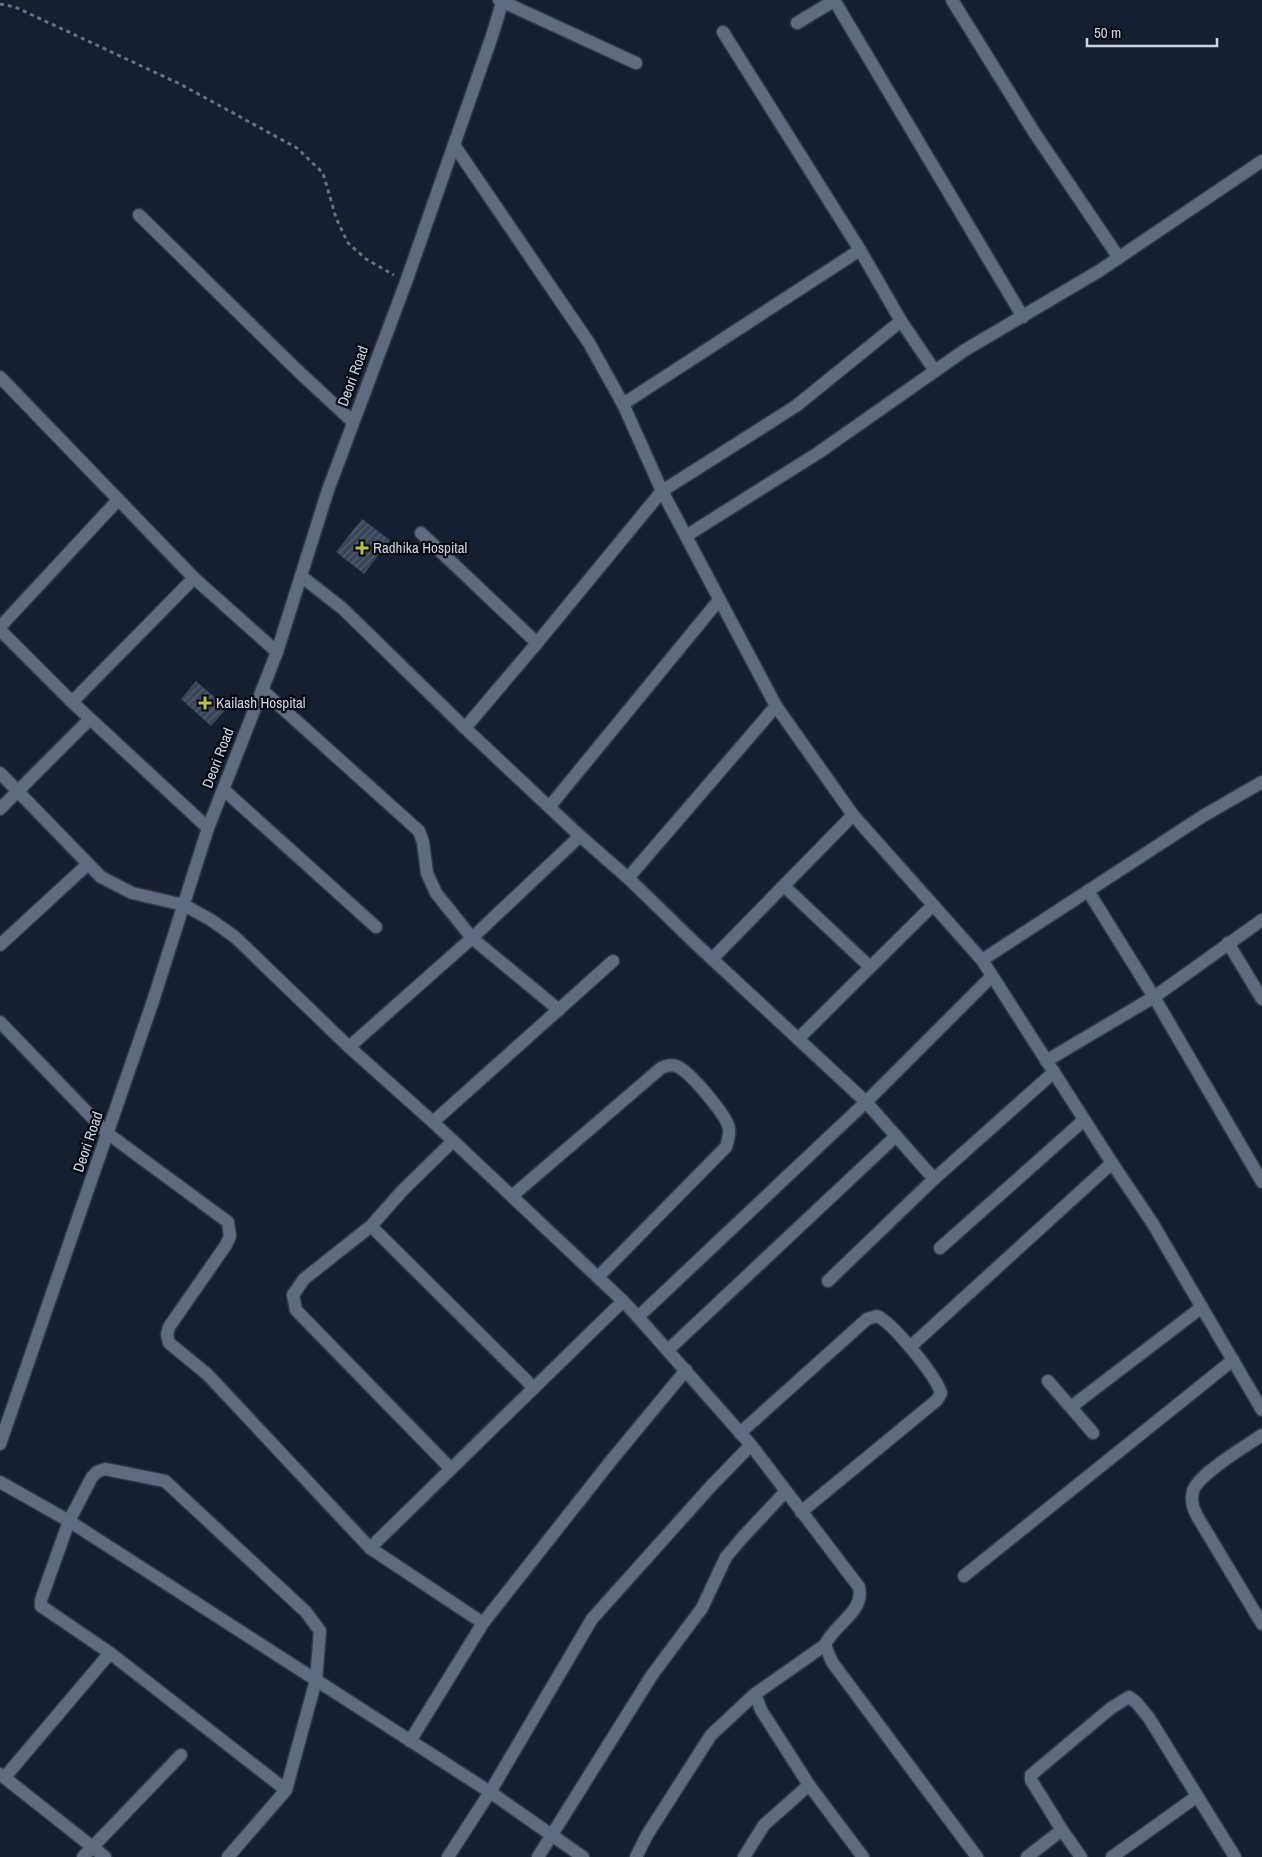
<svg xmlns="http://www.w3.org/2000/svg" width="1262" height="1857" font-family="'Archivo Narrow',sans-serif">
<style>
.building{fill:url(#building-hatch)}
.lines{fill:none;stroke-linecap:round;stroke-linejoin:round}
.minor-casing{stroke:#343948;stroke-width:15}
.path{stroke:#697282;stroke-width:3;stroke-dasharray:4 4;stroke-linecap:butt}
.minor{stroke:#5f6b81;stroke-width:12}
.poi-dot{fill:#b8c147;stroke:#060911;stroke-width:2}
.labels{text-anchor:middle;stroke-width:4.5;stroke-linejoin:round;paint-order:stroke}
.street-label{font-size:15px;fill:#ced5e2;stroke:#060911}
.poi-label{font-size:15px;fill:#ced5e2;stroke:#060911;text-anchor:start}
</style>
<defs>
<pattern id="building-hatch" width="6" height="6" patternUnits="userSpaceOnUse" patternTransform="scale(1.25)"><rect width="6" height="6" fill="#3b455a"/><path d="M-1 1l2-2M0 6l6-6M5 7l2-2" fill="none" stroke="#565f71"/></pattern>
</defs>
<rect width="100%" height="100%" fill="#151f31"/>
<g class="building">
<path d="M362 519 390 540 364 574 336 552Z"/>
<path d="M196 681 227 708 211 726 181 699Z"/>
</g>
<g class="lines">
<g class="minor-casing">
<g id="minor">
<path d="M499 0 636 63"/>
<path d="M834 0 1023 317"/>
<path d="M952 0 1034 132 1119 258"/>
<path d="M797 23 835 0"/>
<path d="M723 32 860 250 901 321 935 371"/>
<path d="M454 145 589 343 623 404 662 491 776 706 853 815 982 960 1112 1163 1153 1224 1262 1410"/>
<path d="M139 215 297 370 353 422"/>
<path d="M0 377 194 578 277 652"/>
<path d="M623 404 860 250"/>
<path d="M421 533 537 643"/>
<path d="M686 536 818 453 965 350 1099 271 1262 161"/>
<path d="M301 576 342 608 465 728 580 836 628 878"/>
<path d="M0 627 118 500"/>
<path d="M0 630 72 702 208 828"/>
<path d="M262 690 419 831 423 842 427 873 436 893 472 938 559 1010"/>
<path d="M72 702 194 578"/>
<path d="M776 706 628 878 696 944 866 1102 934 1179"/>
<path d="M465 728 537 643 662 491 796 406 901 321"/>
<path d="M0 773 101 877 132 893 184 905 211 920 235 937 349 1047 433 1122 623 1301 638 1317 751 1445 859 1587C865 1612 834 1624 825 1645L832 1662 977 1857"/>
<path d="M224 790 376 927"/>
<path d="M550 806 719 600"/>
<path d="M0 809 90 719"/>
<path d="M784 886 870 967"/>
<path d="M1088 891 1154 997 1262 1182"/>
<path d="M1228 943 1262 999"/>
<path d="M0 945 88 864"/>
<path d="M712 959 853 815"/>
<path d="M982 960 1203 816 1262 782"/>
<path d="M0 1022 107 1133 228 1222 230 1236 226 1245 169 1327 167 1335 169 1343 207 1374 370 1548 483 1623"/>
<path d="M798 1039 933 905"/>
<path d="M349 1047 472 938 580 836"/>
<path d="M1046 1061 1154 997 1262 920"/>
<path d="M433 1122 613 961"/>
<path d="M453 1141 402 1191 371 1226 534 1388"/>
<path d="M512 1196 661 1068C666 1066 671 1064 676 1066 689 1070 726 1115 729 1128 730 1135 728 1140 726 1147L598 1277"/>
<path d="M371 1226 304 1279 293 1295 296 1310 451 1469"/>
<path d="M940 1248 1084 1120"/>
<path d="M828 1281 934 1179 1054 1072"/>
<path d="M638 1317 866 1102 991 977"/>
<path d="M910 1347 1112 1163"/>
<path d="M668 1350 896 1136"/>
<path d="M1048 1381 1093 1433"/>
<path d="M1071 1407 1202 1307"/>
<path d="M740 1433 867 1319 877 1316C893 1323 936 1376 941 1393L937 1400 801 1512"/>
<path d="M1262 1435C1246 1446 1198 1474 1193 1491 1190 1503 1194 1511 1200 1521L1262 1624"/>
<path d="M0 1444 153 1001 208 828 277 652 328 490 406 282 492 36 503 0"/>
<path d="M0 1482 69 1521 490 1792 583 1857"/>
<path d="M370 1548 623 1301"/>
<path d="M964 1576 1233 1360"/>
<path d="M825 1645 755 1694 761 1710 809 1785 863 1857"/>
<path d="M410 1741 483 1623 610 1462 686 1370"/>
<path d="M0 1774 105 1857"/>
<path d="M5 1777 110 1653"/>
<path d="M83 1857 181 1755"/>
<path d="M228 1857 286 1790 316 1680 320 1631 306 1612 165 1481 105 1469 97 1472 92 1477 69 1521 41 1600V1606L110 1653 286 1790"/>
<path d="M448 1857 490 1792 592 1619 712 1485 751 1445"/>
<path d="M538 1857 652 1675 702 1608 726 1557 742 1538 786 1491"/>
<path d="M636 1857 647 1835 711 1735 755 1694"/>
<path d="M744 1857 764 1825 809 1785"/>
<path d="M1027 1857 1062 1830"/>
<path d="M1081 1857 1062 1830 1031 1780V1775L1111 1708 1129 1697 1136 1702 1149 1718 1235 1857"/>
<path d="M1112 1857 1196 1797"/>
</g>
</g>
<path class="path" d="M0 4 15 7 180 84 297 148 323 173 336 218 348 243 366 259 394 275"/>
<use href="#minor" class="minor"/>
</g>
<g class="poi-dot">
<path d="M359.5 540.5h5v5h5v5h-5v5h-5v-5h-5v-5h5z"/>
<path d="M202.5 695.5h5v5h5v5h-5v5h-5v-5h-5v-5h5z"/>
</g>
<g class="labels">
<g class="street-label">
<text transform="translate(353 376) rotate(-70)" y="5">Deori Road</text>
<text transform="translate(218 758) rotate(-69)" y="5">Deori Road</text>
<text transform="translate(88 1142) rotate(-71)" y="5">Deori Road</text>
</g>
<g class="poi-label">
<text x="373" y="553">Radhika Hospital</text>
<text x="216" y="708">Kailash Hospital</text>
</g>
</g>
<path d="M1087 38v8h130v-8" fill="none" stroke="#ced5e2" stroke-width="2.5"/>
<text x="1094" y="38" font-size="15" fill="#ced5e2" stroke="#060911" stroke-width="4" paint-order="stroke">50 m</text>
</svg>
